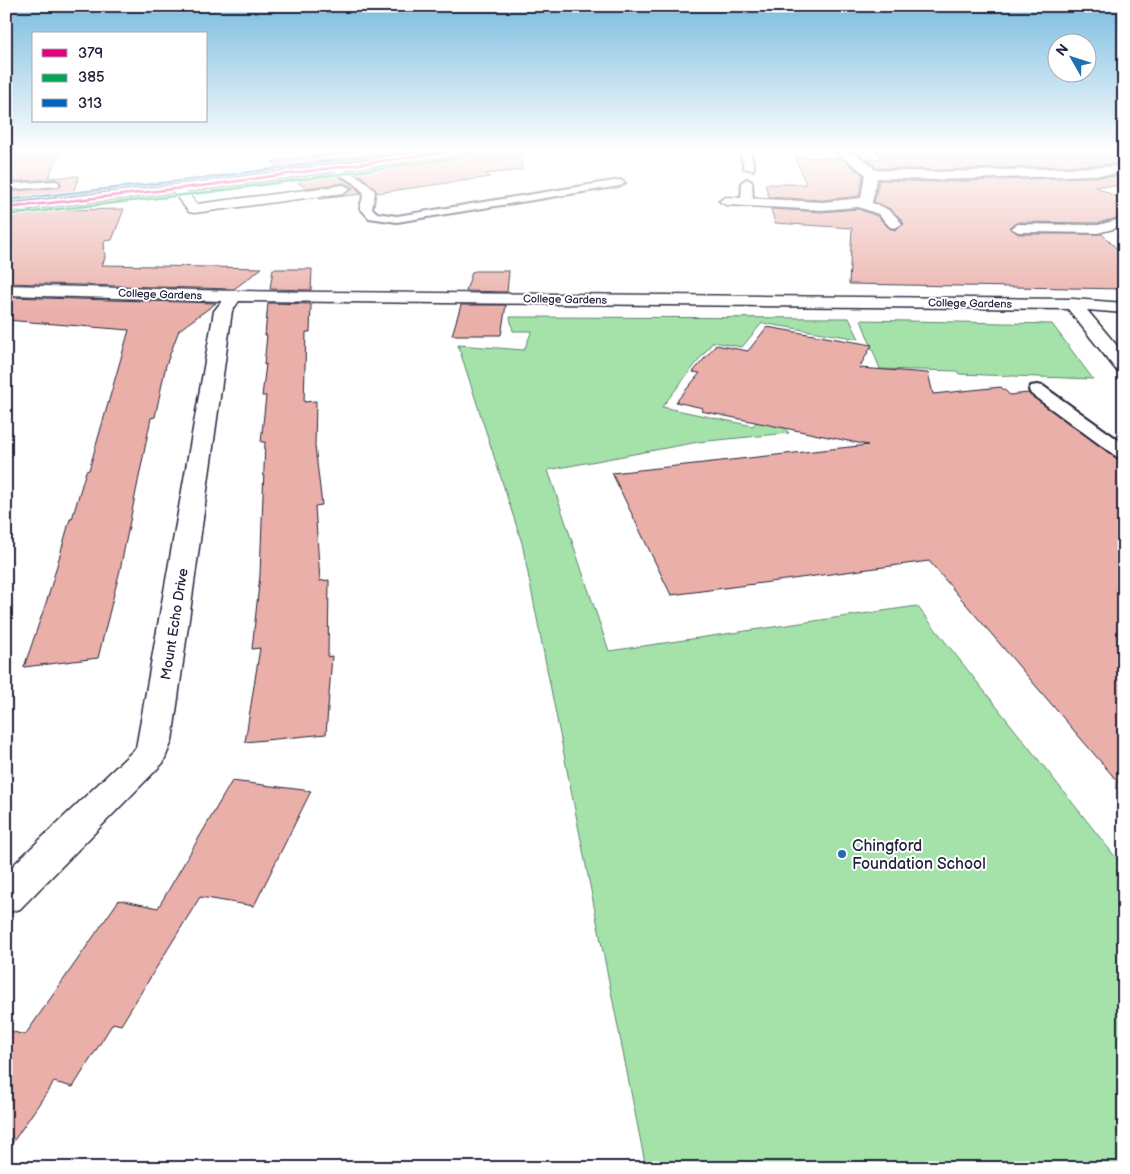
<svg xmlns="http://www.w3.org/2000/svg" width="1130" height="1174" font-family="'Balsamiq Sans',sans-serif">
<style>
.green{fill:#a4e2aa;stroke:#638272}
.building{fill:#eaafa9;stroke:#22223b}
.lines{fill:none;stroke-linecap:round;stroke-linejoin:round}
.service-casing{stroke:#22223b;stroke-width:4}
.minor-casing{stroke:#22223b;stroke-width:3}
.primary-casing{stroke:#22223b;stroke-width:3}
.service{fill:#fff;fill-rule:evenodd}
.minor{fill:#fff;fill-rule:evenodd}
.primary{fill:#fff;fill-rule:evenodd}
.bus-1-casing{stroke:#fff;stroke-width:4.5}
.bus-2-casing{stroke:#fff;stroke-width:4.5}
.bus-3-casing{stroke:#fff;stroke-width:4.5}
.bus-1{stroke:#e5007d;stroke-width:2.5}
.bus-2{stroke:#00a651;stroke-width:2.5}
.bus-3{stroke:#0065bd;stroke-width:2.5}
.poi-dot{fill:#1f6fb2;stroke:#fff;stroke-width:2}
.labels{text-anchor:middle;stroke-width:4;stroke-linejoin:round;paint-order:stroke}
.far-street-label{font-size:11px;fill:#22223b;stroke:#fff}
.street-label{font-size:14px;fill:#22223b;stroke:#fff}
.near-poi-label{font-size:16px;fill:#22223b;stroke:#fff;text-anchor:start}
</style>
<rect width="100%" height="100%" fill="#fff"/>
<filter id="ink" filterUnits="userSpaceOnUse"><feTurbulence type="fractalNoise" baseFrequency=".02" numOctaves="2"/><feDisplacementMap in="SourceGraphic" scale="10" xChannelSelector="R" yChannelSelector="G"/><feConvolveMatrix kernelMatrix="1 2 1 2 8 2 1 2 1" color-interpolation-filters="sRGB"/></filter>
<g filter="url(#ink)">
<g class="green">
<path d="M510 317 849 318 859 339 762 323 742 347 713 342 662 407 753 426 767 408 789 433 698 442 548 470 609 651 917 606 1124 868V1168H646L522 543 458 345 524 350 532 331H513Z"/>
<path d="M861 320 1052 324 1093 379 959 374 957 371 880 369Z"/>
</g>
<g class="building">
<path d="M19 149H61L48 178 79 176 72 195 6 202V192L61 186 60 181 55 179 6 182V173Z"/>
<path d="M366 149H428L281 169 272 162Z"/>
<path d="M478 149H521L522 170 486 174 490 177 377 193 362 177 351 171 470 155Z"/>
<path d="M874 149H1102L1124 160V164L937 170 876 168 867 159H882Z"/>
<path d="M795 157 842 158 863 175 859 196 822 200 769 197 765 184H806Z"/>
<path d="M333 174 352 184 362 194 319 199 344 195 353 188 344 183 305 188 294 179Z"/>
<path d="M1124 176V186H1095L1124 201V216L1098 223 1018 222 1009 227 1018 234H1102L1124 256V289L849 284 852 228 775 223 771 209 822 212 858 209 877 216 889 228 895 230 904 224 901 219 890 209 874 202 879 180 937 182Z"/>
<path d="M68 207 67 210 124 209 112 240 104 241 105 258 102 265 262 268 234 289 6 283V214Z"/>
<path d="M273 269H312L311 290 270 289Z"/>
<path d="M475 271H509L507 292 466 291 472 272Z"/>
<path d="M6 297 216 303 179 330 166 365 155 417 151 418 120 570 98 658 24 667 49 594 70 519H72L86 471 89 470 129 330 6 320Z"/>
<path d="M268 303 311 304 310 332H306L304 402 316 401 315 446 322 505 315 506 320 581 329 580 328 657 332 656 326 734 245 742 260 648 252 649 260 575 265 442H261L266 396H262L266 364 264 365 267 335H265Z"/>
<path d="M461 305H506L501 335H452Z"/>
<path d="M767 327 872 345 859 368 928 373 933 394 1001 387 1010 395 1028 393 1124 464V789L929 561 671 595 612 473 868 445 701 411 703 408 676 402 700 373 693 372 716 345 748 351Z"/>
<path d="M232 781 311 791 254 906 200 897 121 1025 113 1023 73 1087 54 1082 6 1152V1030L25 1035 119 900 158 908Z"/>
</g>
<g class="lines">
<g class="service-casing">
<g id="service">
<path d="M740 149H750L754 168 753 170 744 168Z"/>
<path d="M334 165 361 178 374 190 375 192 372 208 377 213 397 216 620 180 625 183 620 186 397 222 369 218 360 208 364 193 353 182 330 170 329 168Z"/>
<path d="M747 179 752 182 753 202 747 205 741 202 742 182Z"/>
<path d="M55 181 59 182V186L6 190V184Z"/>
<path d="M1037 385 1043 386 1124 444V459L1117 457 1031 394 1029 390 1031 386Z"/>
</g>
</g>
<g class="minor-casing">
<g id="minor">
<path d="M833 149C849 149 866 157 875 170L937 172 1124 166V174L937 180 877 178 872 203C886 207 894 212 902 224L895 228 890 227 878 214 858 207 822 210 726 205 719 201 726 197 822 202 861 198 865 174Z"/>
<path d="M177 185 182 186 197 204 344 185 351 189 344 193 194 213 189 212 170 189Z"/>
<path d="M1124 218V226L1098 233 1018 232 1011 228 1018 224 1098 225Z"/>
<path d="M6 285 234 291 1073 299 1124 303V313L1087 310 1124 354V373L1117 371 1068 309 239 301 232 311 172 741 163 763 20 909 6 913V872L136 748 214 311 222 301 6 295Z"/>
</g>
</g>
<g class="primary-casing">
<path id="primary" d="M443 149H476L470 153 209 189 6 212V204L209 181Z"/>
</g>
<use href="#service" class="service"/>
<use href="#minor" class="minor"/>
<use href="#primary" class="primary"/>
<g class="bus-1-casing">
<path id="bus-1" d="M6 208 209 185 469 149"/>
</g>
<g class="bus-2-casing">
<path id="bus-2" d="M7 215 210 192 471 156"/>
</g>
<g class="bus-3-casing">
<path id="bus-3" d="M6 200 208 178 414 149"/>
</g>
<use href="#bus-1" class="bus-1"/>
<use href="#bus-2" class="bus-2"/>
<use href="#bus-3" class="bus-3"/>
</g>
</g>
<linearGradient id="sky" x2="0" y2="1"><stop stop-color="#7bbcdf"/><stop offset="0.48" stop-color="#fff"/><stop offset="1" stop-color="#fff" stop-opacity="0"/></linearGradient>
<rect width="1130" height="313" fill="url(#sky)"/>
<circle class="poi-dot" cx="842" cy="854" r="5"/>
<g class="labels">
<g class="far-street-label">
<text transform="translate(160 294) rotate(2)" y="4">College Gardens</text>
<text transform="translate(565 299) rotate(1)" y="4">College Gardens</text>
<text transform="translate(970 303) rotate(1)" y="4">College Gardens</text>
</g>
<g class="street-label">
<text transform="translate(174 624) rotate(-81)" y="5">Mount Echo Drive</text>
</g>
<g class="near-poi-label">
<text x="852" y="851">Chingford<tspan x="852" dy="18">Foundation School</tspan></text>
</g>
</g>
<rect width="1130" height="1174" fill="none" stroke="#fff" stroke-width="25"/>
<rect x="12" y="12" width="1105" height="1149" fill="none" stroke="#22223b" stroke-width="2" filter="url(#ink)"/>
<rect x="32" y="32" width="175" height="90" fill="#ffffff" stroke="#a7a7b1"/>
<rect x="42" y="49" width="25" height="8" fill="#e5007d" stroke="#a7a7b1"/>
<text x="78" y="58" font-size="15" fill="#22223b">379</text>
<rect x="42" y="74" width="25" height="8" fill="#00a651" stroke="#a7a7b1"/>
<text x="78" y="82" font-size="15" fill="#22223b">385</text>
<rect x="42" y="99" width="25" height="8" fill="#0065bd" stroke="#a7a7b1"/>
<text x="78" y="108" font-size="15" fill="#22223b">313</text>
<g transform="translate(1072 58) rotate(309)"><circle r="24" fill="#ffffff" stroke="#a7a7b1"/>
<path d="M0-4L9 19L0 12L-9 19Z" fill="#1f6fb2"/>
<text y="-8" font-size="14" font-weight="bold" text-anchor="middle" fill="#22223b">N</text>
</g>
</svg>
